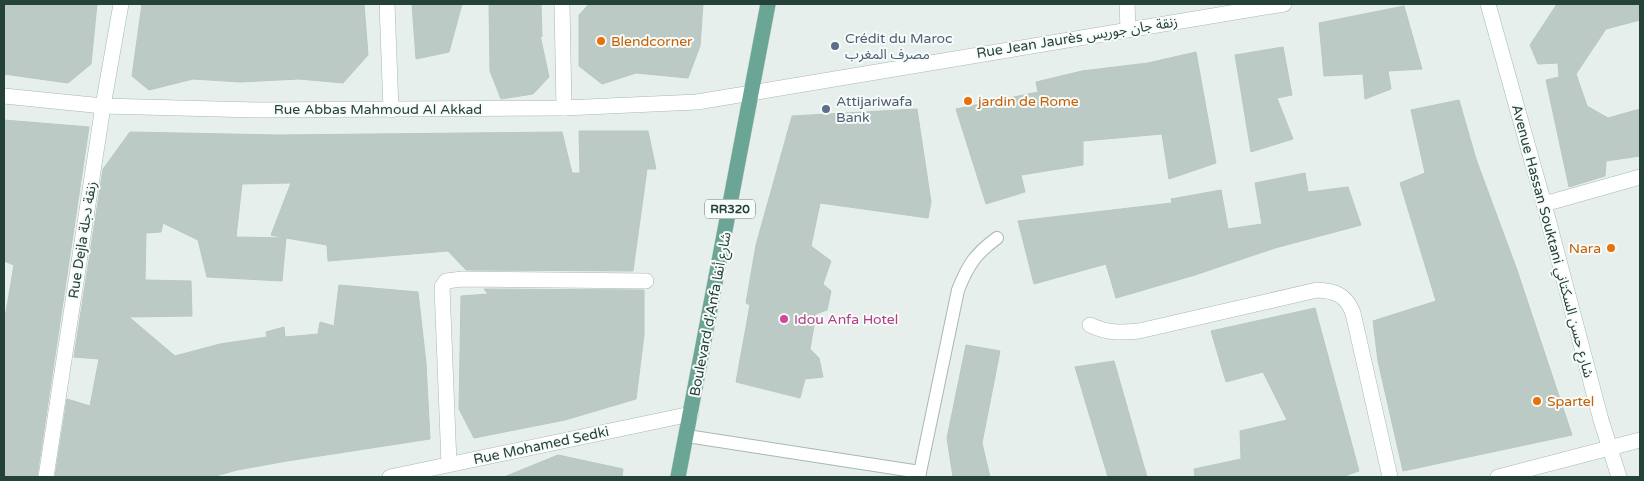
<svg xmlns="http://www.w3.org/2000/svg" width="1644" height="481" font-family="'Varela Round','Noto Sans Arabic',sans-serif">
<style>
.building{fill:#bbcac4;stroke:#b8c9c2;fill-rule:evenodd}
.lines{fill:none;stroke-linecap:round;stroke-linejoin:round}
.lane-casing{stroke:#a8b8b2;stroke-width:14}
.street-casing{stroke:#a8b8b2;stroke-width:16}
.secondary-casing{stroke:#a4bbb3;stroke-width:16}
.primary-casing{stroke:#c2cac8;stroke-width:16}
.lane{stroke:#fff;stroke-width:12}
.street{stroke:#fff;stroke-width:15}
.secondary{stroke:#fff;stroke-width:15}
.primary{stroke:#6aa596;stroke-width:15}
.food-dot{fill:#e8710a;stroke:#f7fbf9;stroke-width:2}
.service-dot{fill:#5c6f8a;stroke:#f7fbf9;stroke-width:2}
.hotel-dot{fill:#d1479c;stroke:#f7fbf9;stroke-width:2}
.labels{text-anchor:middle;stroke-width:4;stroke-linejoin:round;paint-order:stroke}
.shield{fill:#f7fbf9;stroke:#637a73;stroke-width:1}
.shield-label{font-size:12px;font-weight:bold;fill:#24423a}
.street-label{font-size:14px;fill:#24423a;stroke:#f7fbf9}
.service-label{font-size:14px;fill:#4e5e75;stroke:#f7fbf9;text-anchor:start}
.food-label{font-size:14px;fill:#c56008;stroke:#f7fbf9;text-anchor:start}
.hotel-label{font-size:14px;fill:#b23c85;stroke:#f7fbf9;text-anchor:start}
</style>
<rect width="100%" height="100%" fill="#e6efeb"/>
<g class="building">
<path d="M4 4H97L91 64 68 83 4 74Z"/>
<path d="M142 4H364L368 55 343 83 299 79 240 82 193 79 149 90 132 76Z"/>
<path d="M412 4H462L449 52 416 59Z"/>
<path d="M489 4H541L542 37 540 35 549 77 533 94 501 99 490 71Z"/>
<path d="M589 4H703L700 46 688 78 636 73 602 84 579 66V15Z"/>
<path d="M1557 4H1640V20L1606 29 1576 74 1587 106 1608 118 1640 109V156L1606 161 1605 176 1569 187 1546 80 1559 77 1558 63 1538 64 1530 45Z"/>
<path d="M1404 6 1422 69 1388 71 1391 89 1365 99 1363 74 1324 76 1319 23Z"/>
<path d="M1283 47 1292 95 1277 98 1293 139 1251 152 1235 55Z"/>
<path d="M1196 52 1216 163 1169 179 1162 134 1083 141V165L1021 175 1025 192 986 204 956 109 1038 92 1036 82 1082 71 1148 63Z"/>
<path d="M1459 100 1476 159 1517 270 1572 435 1403 471 1378 361 1373 321 1436 301 1400 183 1425 173 1411 110Z"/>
<path d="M917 109 931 202 928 218 820 203 811 246 831 261 823 284 831 291 827 310 816 314 810 349 819 358 823 377 805 379 800 398 736 382 750 305 746 303 756 245 792 116Z"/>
<path d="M4 120 89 127 37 477H4V324L14 265 4 261Z"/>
<path d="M579 131H648L656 169H647L633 271 466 270 448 251 328 261 327 245 286 238 282 281 207 277 198 240 163 223 161 232 146 233 145 280 191 281 192 316 129 317 175 356 220 344 267 337 266 332 284 327 285 337 318 334 320 322 334 326 339 285 418 292 426 363 430 439 287 461 237 470 212 477H55L67 399 90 406 99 359 74 357 103 169 130 132 278 135 562 132 572 173H580ZM291 183 271 235 285 238 236 237 242 184Z"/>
<path d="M1305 173 1308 192 1348 187 1361 225 1275 248 1195 275 1116 298 1106 264 1034 284 1018 221 1172 203 1171 199 1221 190 1228 229 1262 224 1255 183Z"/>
<path d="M484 289 644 290V335L636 399 565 420 474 438 459 409 461 296 488 294Z"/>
<path d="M1315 308 1359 471 1342 477H1195L1194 469 1241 459 1240 431 1287 420 1263 372 1226 382 1211 331Z"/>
<path d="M966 345 1000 351 982 443 990 477H953L947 438Z"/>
<path d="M1114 361 1147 477H1108L1075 367Z"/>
<path d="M558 455 623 469 622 477H504Z"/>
</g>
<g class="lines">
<g class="lane-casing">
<g id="lane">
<path d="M687 436 920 472"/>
<path d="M919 477 958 290C968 265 975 254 997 238"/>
</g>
</g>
<g class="street-casing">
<g id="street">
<path d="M387 4 391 110"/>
<path d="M562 4 564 108"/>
<path d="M1127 4 1128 29"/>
<path d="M4 96 103 106 259 110 564 108 697 102 1284 4"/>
<path d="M1544 204 1640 177"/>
<path d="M1090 325C1107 333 1120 333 1139 331L1317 290C1336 291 1346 295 1353 313L1390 477"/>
<path d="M449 464 442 287 446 281 463 279 646 281"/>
<path d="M46 477 103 106 121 4"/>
<path d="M390 477 691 414"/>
<path d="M1498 477 1640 440"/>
</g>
</g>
<g class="secondary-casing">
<path id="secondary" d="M1488 4 1544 204 1601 420 1619 477"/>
</g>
<g class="primary-casing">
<path id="primary" d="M678 477 768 4"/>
</g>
<use href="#lane" class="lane"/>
<use href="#street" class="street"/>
<use href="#secondary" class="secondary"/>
<use href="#primary" class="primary"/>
</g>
<g class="food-dot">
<circle cx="601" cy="41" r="5"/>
<circle cx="968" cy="101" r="5"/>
<circle cx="1611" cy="248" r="5"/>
<circle cx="1537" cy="401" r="5"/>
</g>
<g class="service-dot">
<circle cx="835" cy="46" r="5"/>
<circle cx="826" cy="109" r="5"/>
</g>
<circle class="hotel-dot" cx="784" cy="319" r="5"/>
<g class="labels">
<rect class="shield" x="705" y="199.5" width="50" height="19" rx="4"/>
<g class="shield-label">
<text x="730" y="213">RR320</text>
</g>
<g class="street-label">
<text transform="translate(1077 37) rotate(-9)" y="5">Rue Jean Jaurès زنقة جان جوريس</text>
<text x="378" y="114">Rue Abbas Mahmoud Al Akkad</text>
<text transform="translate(82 240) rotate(-81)" y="5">Rue Dejla زنقة دجلة</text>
<text transform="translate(1553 241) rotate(75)" y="5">Avenue Hassan Souktani شارع حسن السكتاني</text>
<text transform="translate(710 314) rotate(-79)" y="5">Boulevard d'Anfa شارع أنفا</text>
<text transform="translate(541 445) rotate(-12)" y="5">Rue Mohamed Sedki</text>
</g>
<g class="service-label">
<text x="845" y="43">Crédit du Maroc<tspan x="845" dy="16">مصرف المغرب</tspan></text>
<text x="836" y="106">Attijariwafa<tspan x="836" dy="16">Bank</tspan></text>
</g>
<g class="food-label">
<text x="611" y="46">Blendcorner</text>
<text x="978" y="106">jardin de Rome</text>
<text x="1601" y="253" text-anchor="end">Nara</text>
<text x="1547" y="406">Spartel</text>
</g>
<g class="hotel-label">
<text x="794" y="324">Idou Anfa Hotel</text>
</g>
</g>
<rect width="1644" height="481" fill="none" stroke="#24423a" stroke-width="10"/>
</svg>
